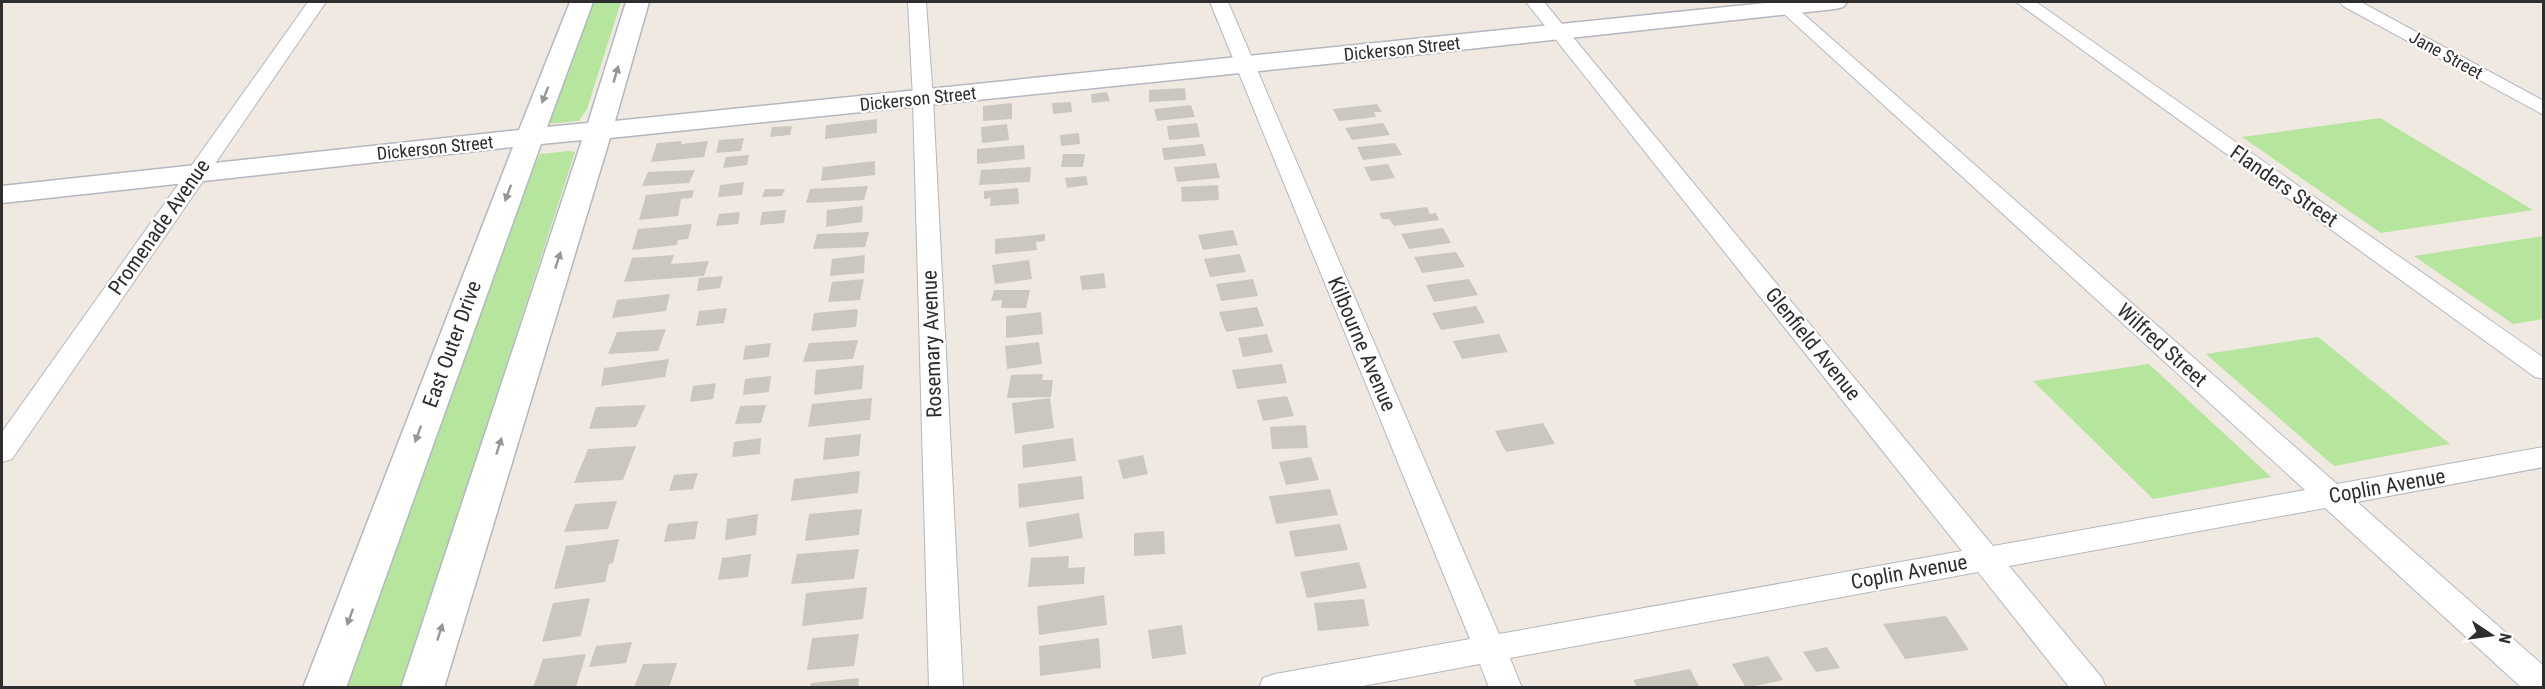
<svg xmlns="http://www.w3.org/2000/svg" width="2545" height="689" font-family="'Roboto Condensed',sans-serif">
<style>
.green{fill:#b6e59e}
.building{fill:#cbc7bf}
.lines{fill:none;stroke-linecap:round;stroke-linejoin:round}
.street-casing{stroke:#b4b7c1;stroke-width:2}
.secondary-casing{stroke:#b4b7c1;stroke-width:3}
.street{fill:#fff;fill-rule:evenodd}
.secondary{fill:#fff;fill-rule:evenodd}
.oneway{fill:#969696}
.labels{text-anchor:middle;stroke-width:4.5;stroke-linejoin:round;paint-order:stroke}
.far-street-label{font-size:18px;fill:#2e2e2e;stroke:#fff}
.street-label{font-size:21px;fill:#2e2e2e;stroke:#fff}
</style>
<rect width="100%" height="100%" fill="#efe9e1"/>
<g class="green">
<path d="M591 2H621L587 109 579 121 547 124Z"/>
<path d="M2380 118 2533 210 2381 233 2242 137Z"/>
<path d="M569 151 575 152 402 687 346 688 535 164 540 154Z"/>
<path d="M2543 236V319L2513 324 2414 256Z"/>
<path d="M2318 337 2450 444 2334 466 2206 354Z"/>
<path d="M2149 364 2271 477 2153 499 2033 381Z"/>
</g>
<g class="building">
<path d="M1185 88 1186 100 1149 102V90Z"/>
<path d="M1107 92 1110 101 1092 103 1091 94Z"/>
<path d="M1071 102 1072 112 1053 114 1052 103Z"/>
<path d="M1012 103V119L983 121V106Z"/>
<path d="M1377 104 1382 112H1374L1376 117 1339 121 1333 109Z"/>
<path d="M1191 105 1195 117 1157 121 1154 109Z"/>
<path d="M877 119V133L825 139 826 125Z"/>
<path d="M1197 123 1200 137 1169 140 1167 126Z"/>
<path d="M1383 123 1390 135 1352 140 1345 128Z"/>
<path d="M1007 124 1009 140 982 143 981 127Z"/>
<path d="M792 126 790 135 770 137 772 127Z"/>
<path d="M1079 133 1080 144 1061 146 1060 135Z"/>
<path d="M744 138 741 151 716 153 719 140Z"/>
<path d="M682 141 681 144 708 141 704 157 651 162 657 143Z"/>
<path d="M1395 143 1402 155 1363 160 1357 147Z"/>
<path d="M1203 144 1206 156 1164 160 1162 148Z"/>
<path d="M1024 145 1025 159 977 164V149Z"/>
<path d="M1063 154H1085L1083 167H1061Z"/>
<path d="M749 155 747 165 723 168 726 157Z"/>
<path d="M875 161V175L821 181 823 167Z"/>
<path d="M1216 163 1220 178 1177 182 1174 167Z"/>
<path d="M1388 164 1395 178 1371 181 1364 167Z"/>
<path d="M1031 167 1030 182 979 185 981 170Z"/>
<path d="M695 170 689 183 642 186 648 172Z"/>
<path d="M1086 176 1088 185 1067 188 1065 178Z"/>
<path d="M744 182 742 195 718 197 720 185Z"/>
<path d="M1218 185 1219 200 1182 202 1181 187Z"/>
<path d="M868 186 864 200 806 203 810 189Z"/>
<path d="M1018 188 1019 204 990 206 991 198 984 199V191Z"/>
<path d="M765 189H785L782 196 762 197Z"/>
<path d="M694 190 692 198 681 199 678 216 639 220 646 195Z"/>
<path d="M863 206 862 222 826 227 827 210Z"/>
<path d="M1427 207 1430 214 1436 213 1439 220 1394 226 1389 219H1382L1379 213Z"/>
<path d="M786 210 784 223 760 225 762 212Z"/>
<path d="M740 212 738 224 716 226 719 214Z"/>
<path d="M692 224 688 239 678 240 677 245 632 250 638 229Z"/>
<path d="M1443 228 1451 243 1409 249 1401 234Z"/>
<path d="M1233 230 1238 245 1203 250 1198 235Z"/>
<path d="M869 232 865 247 813 249 817 234Z"/>
<path d="M1045 234V241L1036 242 1037 250 995 254V239Z"/>
<path d="M1456 252 1465 267 1422 273 1414 257Z"/>
<path d="M1240 254 1246 272 1210 277 1204 259Z"/>
<path d="M674 255 671 264 709 261 704 276 624 282 632 258Z"/>
<path d="M865 255 864 273 830 276 832 259Z"/>
<path d="M1029 260 1032 279 995 284 992 265Z"/>
<path d="M1104 273 1106 288 1082 290 1080 276Z"/>
<path d="M723 276 720 288 697 291 699 278Z"/>
<path d="M864 279 860 300 828 302 832 282Z"/>
<path d="M1253 279 1258 296 1221 301 1216 284Z"/>
<path d="M1469 279 1478 295 1434 302 1426 285Z"/>
<path d="M994 290H1030L1026 308H1001L1002 300 991 301Z"/>
<path d="M670 294 666 311 612 318 617 300Z"/>
<path d="M1476 306 1485 323 1441 330 1432 313Z"/>
<path d="M1257 307 1264 326 1226 332 1219 312Z"/>
<path d="M727 308 724 323 696 326 699 311Z"/>
<path d="M858 309 856 327 811 331 814 313Z"/>
<path d="M1041 312 1043 334 1006 338V316Z"/>
<path d="M666 329 658 351 608 354 617 332Z"/>
<path d="M1267 334 1273 352 1243 357 1238 338Z"/>
<path d="M1499 334 1508 352 1462 359 1453 341Z"/>
<path d="M858 340 853 359 803 362 809 343Z"/>
<path d="M1039 342 1042 364 1007 369 1005 346Z"/>
<path d="M771 343 769 357 743 360 745 346Z"/>
<path d="M669 359 665 377 601 386 604 368Z"/>
<path d="M1282 364 1287 383 1237 389 1232 370Z"/>
<path d="M864 365 862 389 814 395 816 370Z"/>
<path d="M1043 374 1042 380H1053L1051 397 1007 398 1011 375Z"/>
<path d="M771 376 769 392 743 395 745 379Z"/>
<path d="M716 383 713 399 690 402 693 386Z"/>
<path d="M1287 396 1294 416 1263 421 1257 400Z"/>
<path d="M872 398 870 420 808 427 812 404Z"/>
<path d="M1050 398 1054 428 1015 434 1012 403Z"/>
<path d="M646 405 636 427 589 429 596 407Z"/>
<path d="M766 405 761 423 735 424 740 406Z"/>
<path d="M1543 423 1555 444 1506 452 1495 431Z"/>
<path d="M1306 425 1308 448 1272 449 1270 427Z"/>
<path d="M861 434 859 456 823 460 825 438Z"/>
<path d="M761 438 760 454 732 457 734 442Z"/>
<path d="M1073 438 1076 461 1023 468 1022 445Z"/>
<path d="M636 446 623 480 574 483 588 449Z"/>
<path d="M1143 455 1148 474 1123 479 1118 460Z"/>
<path d="M1311 457 1319 480 1286 485 1279 462Z"/>
<path d="M860 471 858 493 791 501 794 479Z"/>
<path d="M698 473 693 489 669 491 674 475Z"/>
<path d="M1082 476 1084 499 1019 508 1018 484Z"/>
<path d="M1330 489 1338 515 1276 524 1269 496Z"/>
<path d="M617 501 608 529 564 532 575 504Z"/>
<path d="M862 509 859 535 805 541 809 514Z"/>
<path d="M1079 513 1083 538 1029 547 1026 522Z"/>
<path d="M758 514 756 535 725 540 727 519Z"/>
<path d="M698 521 695 539 664 542 668 524Z"/>
<path d="M1340 524 1348 550 1295 557 1289 531Z"/>
<path d="M1164 531 1165 554 1134 556V533Z"/>
<path d="M619 539 613 563 609 564 605 582 554 589 566 546Z"/>
<path d="M859 549 854 579 791 584 797 554Z"/>
<path d="M751 554 748 577 718 580 722 558Z"/>
<path d="M1069 556 1068 568 1085 567 1084 584 1028 587 1031 558Z"/>
<path d="M1359 562 1367 588 1307 598 1300 572Z"/>
<path d="M867 587 863 619 802 626 806 593Z"/>
<path d="M1104 595 1107 625 1039 635 1037 606Z"/>
<path d="M590 598 581 636 542 642 553 603Z"/>
<path d="M1364 599 1369 626 1318 631 1314 603Z"/>
<path d="M1946 616 1969 650 1905 659 1883 624Z"/>
<path d="M1182 625 1186 654 1152 659 1148 630Z"/>
<path d="M859 634 854 666 807 670 812 638Z"/>
<path d="M1099 638 1101 668 1040 676 1039 646Z"/>
<path d="M632 642 626 663 589 667 596 646Z"/>
<path d="M1827 647 1840 668 1816 672 1803 652Z"/>
<path d="M586 654 576 687 533 688 543 659Z"/>
<path d="M1768 656 1783 680 1746 688 1732 664Z"/>
<path d="M677 663 669 688H634L643 664Z"/>
<path d="M1690 669 1700 688H1637L1633 680Z"/>
<path d="M859 678 858 688H810L811 683Z"/>
</g>
<g class="lines">
<g class="street-casing">
<g id="street">
<path d="M308 2H326L12 459 2 462V432Z"/>
<path d="M908 2H926L933 99 963 688H929L913 99Z"/>
<path d="M1210 2H1228L1499 634 1962 551 1526 2H1544L1993 546 2305 490 1771 2H1790L2337 484 2544 447V467L2357 502 2544 666V688H2522L2325 508 2009 566 2102 678 2106 688H2070L1978 572 1510 658 1522 688H1489L1480 664 1352 688H1259L1263 678 1275 674 1470 639Z"/>
<path d="M2016 2H2036L2544 358V379L2535 377Z"/>
<path d="M2340 2H2361L2544 101V115L2343 6Z"/>
</g>
</g>
<g class="secondary-casing">
<path id="secondary" d="M570 2H593L547 127 588 123 626 2H649L615 121 1775 2H1847L1843 7 1835 9 1404 56 610 138 444 688H401L582 140 541 144 346 688H303L513 147 2 203V186L519 130Z"/>
</g>
<use href="#street" class="street"/>
<use href="#secondary" class="secondary"/>
</g>
<defs><path id="oneway-solid" d="M-6-.8H1V-3.2L6.5 0L1 3.2V.8H-6Z" transform="scale(1.5)"/></defs>
<g class="oneway">
<use href="#oneway-solid" transform="translate(616 74) rotate(-74)"/>
<use href="#oneway-solid" transform="translate(545 95) rotate(111)"/>
<use href="#oneway-solid" transform="translate(508 193) rotate(110)"/>
<use href="#oneway-solid" transform="translate(558 260) rotate(-72)"/>
<use href="#oneway-solid" transform="translate(418 434) rotate(110)"/>
<use href="#oneway-solid" transform="translate(499 446) rotate(-72)"/>
<use href="#oneway-solid" transform="translate(350 617) rotate(110)"/>
<use href="#oneway-solid" transform="translate(440 632) rotate(-72)"/>
</g>
<g class="labels">
<g class="far-street-label">
<text transform="translate(1402 49) rotate(-6)" y="6">Dickerson Street</text>
<text transform="translate(2446 55) rotate(29)" y="6">Jane Street</text>
<text transform="translate(918 99) rotate(-6)" y="6">Dickerson Street</text>
<text transform="translate(435 148) rotate(-6)" y="6">Dickerson Street</text>
</g>
<g class="street-label">
<text transform="translate(2284 186) rotate(35)" y="7">Flanders Street</text>
<text transform="translate(159 227) rotate(-55)" y="7">Promenade Avenue</text>
<text transform="translate(452 344) rotate(-70)" y="7">East Outer Drive</text>
<text transform="translate(932 344) rotate(-92)" y="7">Rosemary Avenue</text>
<text transform="translate(1362 344) rotate(67)" y="7">Kilbourne Avenue</text>
<text transform="translate(1813 344) rotate(51)" y="7">Glenfield Avenue</text>
<text transform="translate(2162 345) rotate(42)" y="7">Wilfred Street</text>
<text transform="translate(2387 486) rotate(-10)" y="7">Coplin Avenue</text>
<text transform="translate(1909 572) rotate(-10)" y="7">Coplin Avenue</text>
</g>
</g>
<rect width="2545" height="689" fill="none" stroke="#2e2e2e" stroke-width="6"/>
<g transform="translate(2491 635) rotate(103)" stroke="#ffffff" stroke-width="4.5" paint-order="stroke">
<path d="M0-4.5L10 22L0 15L-10 22Z" fill="#2e2e2e"/>
<text y="-9" font-size="16" font-weight="bold" text-anchor="middle" fill="#2e2e2e">N</text>
</g>
</svg>
